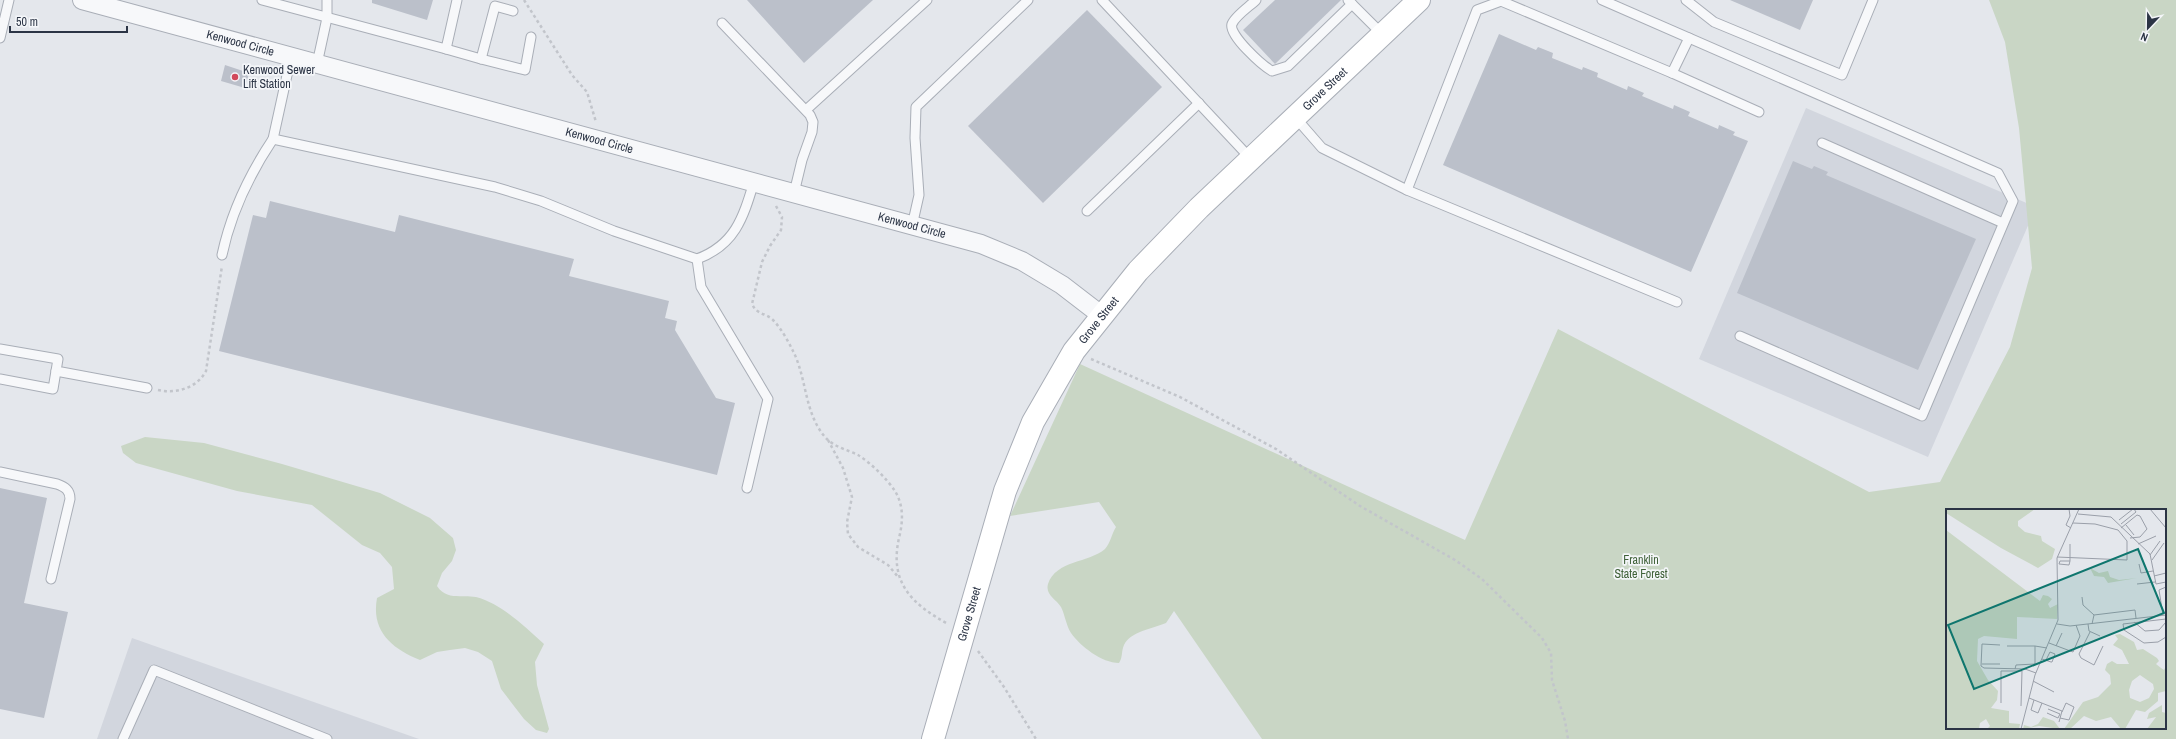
<svg xmlns="http://www.w3.org/2000/svg" width="2176" height="739" font-family="'Archivo Narrow',sans-serif">
<style>
.built{fill:#d2d6de}
.green{fill:#c9d6c5;fill-rule:evenodd}
.building{fill:#bbc0ca}
.lines{fill:none;stroke-linecap:round;stroke-linejoin:round}
.lane-casing{stroke:#a9aeb7;stroke-width:11}
.street-casing{stroke:#a9aeb7;stroke-width:20}
.secondary-casing{stroke:#a9aeb7;stroke-width:24}
.path{stroke:#c2c5cb;stroke-width:2.5;stroke-dasharray:3 3;stroke-linecap:butt}
.lane{stroke:#f7f8fa;stroke-width:9}
.street{stroke:#f7f8fa;stroke-width:18}
.secondary{stroke:#fff;stroke-width:22}
.poi-dot{fill:#d1495b;stroke:#f4f6f9;stroke-width:1.5}
.labels{text-anchor:middle;stroke-width:3.5;stroke-linejoin:round;paint-order:stroke}
.street-label{font-size:12px;fill:#2b3445;stroke:#f4f6f9}
.poi-label{font-size:12px;fill:#2b3445;stroke:#f4f6f9;text-anchor:start}
.park-label{font-size:12px;fill:#3f6138;stroke:#f4f6f9}
.inset-road{fill:none;stroke:#9a9fa9;stroke-width:1}
.view{fill:#0f766e;fill-opacity:0.15;stroke:#0f766e;stroke-width:2}
.inset-edge{fill:none;stroke:#2b3445;stroke-width:2}
</style>
<rect width="100%" height="100%" fill="#e4e7ec"/>
<g class="built">
<path d="M1806 108 2036 207 1928 457 1699 359Z"/>
<path d="M132 638 419 739H97Z"/>
</g>
<g class="green">
<path d="M1989 0H2176V739H1262L1174 611 1166 623C1152 629 1131 631 1124 645 1121 652 1123 657 1119 663 1102 663 1080 646 1071 633 1066 625 1065 615 1061 607 1056 599 1045 595 1048 584 1056 560 1089 563 1105 549 1110 544 1112 533 1116 527L1099 502 1010 516 1080 364 1465 540 1558 329 1869 492 1940 482 2010 347 2032 268 2019 128 2005 42ZM1947 510H2165V728H1947Z"/>
<path d="M145 437 204 443 282 464 380 493 430 518 453 538 456 550 452 561 442 573 437 586C447 601 461 594 476 597 502 604 524 626 544 644L535 662 537 685 549 729 547 733 536 730 524 719 501 689 492 661 478 652 465 648 450 650 437 652 420 660C391 648 371 631 377 598L394 589 392 567 380 553 362 545 312 505 237 491 136 463 123 453 121 446Z"/>
</g>
<g class="building">
<path d="M372 0H433L427 20 372 3Z"/>
<path d="M747 0H873L804 63Z"/>
<path d="M1275 0H1341L1275 64 1243 30Z"/>
<path d="M1730 0H1813L1800 30Z"/>
<path d="M1087 10 1162 87 1043 203 968 126Z"/>
<path d="M1499 34 1536 50 1538 47 1553 53 1552 58 1582 70 1583 67 1598 73 1597 77 1627 90 1628 86 1644 93 1642 96 1673 109 1674 105 1690 112 1688 116 1718 129 1719 125 1735 132 1733 135 1748 141 1691 272 1443 165Z"/>
<path d="M225 65 249 73 245 88 221 81Z"/>
<path d="M1793 161 1812 169 1814 166 1828 172 1826 175 1976 239 1918 370 1737 293Z"/>
<path d="M270 201 395 232 399 215 574 259 569 276 669 301 665 318 677 321 675 330 716 398 735 403 717 475 219 351 253 215 266 218Z"/>
<path d="M0 488 47 498 24 603 68 612 44 718 0 709Z"/>
</g>
<g class="lines">
<g class="lane-casing">
<g id="lane">
<path d="M262 0 446 49 457 0"/>
<path d="M1102 0 1251 159"/>
<path d="M1256 0C1250 6 1235 16 1232 24 1228 35 1263 66 1272 71L1288 66 1352 4"/>
<path d="M1348 0 1382 34"/>
<path d="M1602 0 1998 173 2013 201 1922 416 1740 336"/>
<path d="M1686 0 1714 22 1842 75 1873 0"/>
<path d="M722 23 810 115 813 122 812 132 802 160 794 193"/>
<path d="M0 38 9 0"/>
<path d="M446 49 481 59 495 6 513 11"/>
<path d="M291 57 273 139 495 187 541 201 614 231 697 259C735 245 743 218 754 182"/>
<path d="M481 59 525 70 531 37"/>
<path d="M317 64 327 18V0"/>
<path d="M1672 73 1759 112"/>
<path d="M806 110 927 0"/>
<path d="M1295 117 1322 148 1407 190"/>
<path d="M1822 143 2003 223"/>
<path d="M1087 211 1199 103"/>
<path d="M912 226 919 195 915 138 916 107 1028 0"/>
<path d="M222 255C231 212 249 175 273 139"/>
<path d="M697 259 701 287 768 399 747 488"/>
<path d="M1677 302 1407 190 1477 10 1501 1 1672 73 1689 38"/>
<path d="M0 349 58 359 56 371 147 388"/>
<path d="M0 379 53 389 56 371"/>
<path d="M0 472 57 484C65 487 70 490 70 499L51 579"/>
<path d="M123 739 154 670 327 739"/>
</g>
</g>
<g class="street-casing">
<g id="street">
<path id="s1" d="M82 0 981 244 1022 261 1062 285 1101 315"/>
</g>
</g>
<g class="secondary-casing">
<g id="secondary">
<path id="s2" d="M933 739 1005 491 1033 422 1074 351 1138 271 1199 208 1419 0"/>
</g>
</g>
<g class="path">
<path d="M524 0 572 75 587 92 596 122"/>
<path d="M776 206 782 217 781 230 770 246 762 262 752 304C757 315 766 313 773 320 781 328 788 341 793 351 807 378 804 414 826 438 834 447 848 450 858 455 871 463 887 479 895 491 904 506 903 522 899 538 889 583 912 604 948 624"/>
<path d="M1091 359 1180 397 1276 449 1360 506 1455 560 1482 579 1542 638 1551 653 1552 680 1565 721 1568 739"/>
<path d="M158 390C176 394 197 388 206 371L222 266"/>
<path d="M828 440 843 468 852 497 847 522 848 534 858 547 888 565 899 578"/>
<path d="M978 651 1004 687 1036 739"/>
</g>
<use href="#lane" class="lane"/>
<use href="#street" class="street"/>
<use href="#secondary" class="secondary"/>
</g>
<circle class="poi-dot" cx="235" cy="77" r="4"/>
<g class="labels">
<g class="street-label">
<text dy="4" stroke="none"><textPath href="#s1" startOffset="164">Kenwood Circle</textPath></text>
<text dy="4" stroke="none"><textPath href="#s2" startOffset="778">Grove Street</textPath></text>
<text dy="4" stroke="none"><textPath href="#s1" startOffset="536">Kenwood Circle</textPath></text>
<text dy="4" stroke="none"><textPath href="#s1" startOffset="860">Kenwood Circle</textPath></text>
<text dy="4" stroke="none"><textPath href="#s2" startOffset="454">Grove Street</textPath></text>
<text dy="4" stroke="none"><textPath href="#s2" startOffset="130">Grove Street</textPath></text>
</g>
<g class="poi-label">
<text x="243" y="74">Kenwood Sewer<tspan x="243" dy="14">Lift Station</tspan></text>
</g>
<g class="park-label">
<text x="1641" y="564">Franklin<tspan x="1641" dy="14">State Forest</tspan></text>
</g>
</g>
<g transform="translate(1946 509)">
<rect width="220" height="220" fill="#e4e7ec"/>
<path d="M0 0H89L72 12V17L79 23 95 27 96 32 109 40 106 50 92 59 55 39 0 4ZM0 21 94 92 97 86 102 87 106 90 102 95 104 99 112 95 111 110 71 108V130L38 127 32 130 31 152 42 171 52 182 51 191 45 199 63 202V214L74 215 73 220H41L44 217 40 210 34 214 33 220H0ZM144 59 153 64 162 62 164 68 173 71 191 69 162 74 158 68 148 67ZM174 125 188 133 191 141 197 140 211 149 213 152 210 155 215 159 218 161 220 157V182L212 184V192L199 203 190 201 179 220H175L165 208 150 212 138 207 124 220H118L137 193 152 188 165 175 164 166 159 161 161 155 166 152 171 155H183L176 141 167 136 172 130 169 126ZM194 166 207 175 208 180 203 189 194 193 184 189 183 181 186 172ZM216 196V203L220 204V220H201L210 208 201 210 203 204ZM97 208 108 212 114 220 93 217 77 220 78 216 85 218 92 215Z" fill="#c9d6c5" fill-rule="evenodd"/>
<path class="inset-road" d="M123 0 124 7 120 16 125 19M204 0 220 19M132 5 165 8 204 45 210 75 220 73M173 11 187 0M175 15 190 3 188 0M180 16 188 26M175 19 191 6 194 7 201 20 194 28 184 29M192 35 210 27M204 46 214 32M111 48 181 51V32L172 21 149 15 127 14M206 51 218 34M124 52H114L113 55 123 56 124 52V35M193 55 195 64 207 62M208 67 220 64M191 75 209 73M136 88 137 96 148 106M217 106 213 81 220 78M220 110 177 115 178 121 198 134 212 133 220 128M188 113 199 122 213 121 220 113M111 115 124 117 220 106M142 115 143 122 154 127M146 115 148 106 189 101 190 109M144 123 133 145 135 149 148 156 157 137M103 134 127 143 134 127 130 116M54 136 36 135 35 157 38 159 79 160 90 164M61 137H89V155L70 156 69 160M89 137 101 139M110 137 116 124M96 150 105 153H106L109 145 104 143 100 151M36 155H54M87 172 108 183M83 189 116 202 113 213M88 191 85 201 92 204 96 194M55 194V162H76M75 197 76 162M101 204 112 209 114 205 102 200M114 209 123 211 128 198 120 194 116 203M75 220 89 166 112 111 111 49 133 0"/>
<path class="view" d="M192 40 218 104 28 180 2 116Z"/>
<rect width="220" height="220" class="inset-edge"/>
</g>
<g transform="translate(2148 28) rotate(202)" stroke="#f4f6f9" stroke-width="3" paint-order="stroke">
<path d="M0-3L7 15L0 10L-7 15Z" fill="#2b3445"/>
<text y="-6" font-size="11" font-weight="bold" text-anchor="middle" fill="#2b3445">N</text>
</g>
<path d="M10 26v6h117v-6" fill="none" stroke="#2b3445" stroke-width="2"/>
<text x="16" y="26" font-size="12" fill="#2b3445" stroke="#f4f6f9" stroke-width="3" paint-order="stroke">50 m</text>
</svg>
